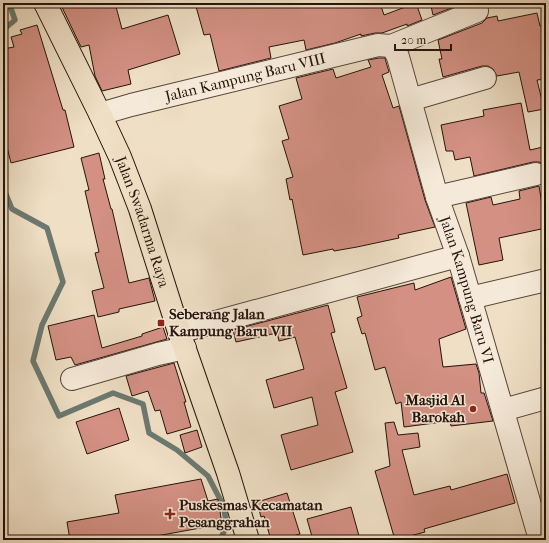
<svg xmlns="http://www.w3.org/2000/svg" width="549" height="543" font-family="'IM FELL French Canon',serif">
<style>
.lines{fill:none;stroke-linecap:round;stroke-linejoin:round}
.stream{stroke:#6b7970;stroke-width:5.5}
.building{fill:#d39083;stroke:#25130b}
.minor-casing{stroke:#58463a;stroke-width:24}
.major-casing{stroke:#25130b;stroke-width:24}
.minor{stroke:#f5ead9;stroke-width:22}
.major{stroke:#efdfc5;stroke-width:22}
.poi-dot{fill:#8f2418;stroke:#f5ead9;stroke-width:1.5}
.labels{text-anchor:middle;stroke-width:3;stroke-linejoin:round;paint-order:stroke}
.street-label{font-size:15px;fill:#25130b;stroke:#f5ead9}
.poi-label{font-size:15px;font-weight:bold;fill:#25130b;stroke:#f5ead9;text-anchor:start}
</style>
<rect width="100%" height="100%" fill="#efdfc5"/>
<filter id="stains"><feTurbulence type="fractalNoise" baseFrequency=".005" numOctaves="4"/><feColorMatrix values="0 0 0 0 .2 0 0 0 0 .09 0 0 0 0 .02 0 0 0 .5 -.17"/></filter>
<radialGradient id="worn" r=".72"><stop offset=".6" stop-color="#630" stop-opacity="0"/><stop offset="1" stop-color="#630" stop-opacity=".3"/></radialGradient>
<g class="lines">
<g class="stream">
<path d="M3 30 15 20 9 3"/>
<path d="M3 187 12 209 47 228 63 282 42 325 33 361 59 416 113 393 143 404 149 433 177 450 208 476 223 505 227 525 220 540"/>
</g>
</g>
<g class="building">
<path d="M60 3H115L122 29 168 15 180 54 128 70 131 84 102 91 95 76 89 45 81 47Z"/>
<path d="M195 3H380L384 15 416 3 422 20 407 26V24L382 33H375L361 36V34L335 43 306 50 304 40 269 47 271 58 219 71 210 34 204 35Z"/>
<path d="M441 3H453L454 7 433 15 431 6Z"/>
<path d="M537 13 540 26 546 25V79L537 80 544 109 528 112 519 72 497 76 493 69 488 66H482L443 77 439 59H442L438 40 482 23 487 18 497 16 498 21Z"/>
<path d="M37 25 63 110H65L74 147 11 163 3 131V49L14 47 11 37 22 34 20 30Z"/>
<path d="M379 58H385L386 62 389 72 382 75 393 108 399 106 425 200 435 227 398 235 399 238 357 247 334 251 333 249 303 255 292 199 290 200 286 179 293 177 282 141 289 139 279 106 302 99 296 78 333 69 336 78 371 67 368 60Z"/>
<path d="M521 103 530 150 543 147 546 165 539 162H533L474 176 470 157 455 160 453 151H446L441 125 484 116 483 110Z"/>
<path d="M99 153 105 179H103L111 209H112L129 283 149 278 155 301 119 309V312L98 317 92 291 104 288 95 253 99 252 85 191 89 190 81 158Z"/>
<path d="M539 186 546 228 499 238 503 260 479 265 466 203 491 197 493 205 520 199 519 191Z"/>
<path d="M451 277 466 329 439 339 443 367 476 364 479 373 481 393H484L493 421 451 426 450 421 404 427 401 402 396 404 385 367 375 370 365 333 362 334 357 318 362 316 357 297 414 283 415 290Z"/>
<path d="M328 305 335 332 331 333 347 388 335 392 353 452 291 470 281 435 318 425 312 397 274 408 266 380 304 369 295 337 279 341 277 333 236 342 233 330Z"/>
<path d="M94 315 102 348 142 336V334L163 327 167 339 75 365 71 357 56 360 48 326Z"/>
<path d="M174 363 186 402H184L191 427 167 434 160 410 155 411 148 391 132 396 126 376Z"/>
<path d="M119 408 129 440 87 454 76 422Z"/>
<path d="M394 422 398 435 418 433 420 447 402 450 414 495 450 486 451 490 507 474 515 503 424 529 425 532 395 540 375 471 390 466 385 423Z"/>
<path d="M197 430 202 447 185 453 180 435Z"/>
<path d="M201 479 208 501 218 499 222 524 135 540H70L67 522 119 513 115 495Z"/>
<path d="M287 493 300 534 279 540H271L264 516 261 517 257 502Z"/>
<path d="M351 507 359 536 344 540H313L307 519Z"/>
</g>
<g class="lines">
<g class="minor-casing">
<g id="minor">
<path id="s1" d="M391 46 394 49 398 57 437 197 458 256 539 536"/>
<path d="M391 46 477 11"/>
<path d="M410 100 485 78"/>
<path id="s2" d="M100 114 131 105 378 45 391 46"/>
<path d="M437 197 536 174"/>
<path d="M470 298 546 280"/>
<path d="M179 332 458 256"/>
<path d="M72 379 158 354 185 348"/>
<path d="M503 410 546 398"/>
</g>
</g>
<g class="major-casing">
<g id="major">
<path id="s3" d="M45 3 100 114 120 157 140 209 179 332 228 473 248 540"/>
</g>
</g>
<use href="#minor" class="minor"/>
<use href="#major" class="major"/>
</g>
<g class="poi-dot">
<rect x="157" y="319" width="8" height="8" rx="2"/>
<circle cx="473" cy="409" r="4"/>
<path d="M168 508h4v4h4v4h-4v4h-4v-4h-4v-4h4z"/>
</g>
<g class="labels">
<g class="street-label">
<text dy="5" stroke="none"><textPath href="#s2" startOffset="150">Jalan Kampung Baru VIII</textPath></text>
<text dy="5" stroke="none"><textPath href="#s3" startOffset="240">Jalan Swadarma Raya</textPath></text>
<text dy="5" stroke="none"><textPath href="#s1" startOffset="256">Jalan Kampung Baru VI</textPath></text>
</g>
<g class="poi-label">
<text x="169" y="319">Seberang Jalan<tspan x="169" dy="17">Kampung Baru VII</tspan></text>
<text x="465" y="405" text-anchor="end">Masjid Al<tspan x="465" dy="17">Barokah</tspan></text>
<text x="179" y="510">Puskesmas Kecamatan<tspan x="179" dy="17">Pesanggrahan</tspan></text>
</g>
</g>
<rect width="549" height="543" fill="none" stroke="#efdfc5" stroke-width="16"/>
<rect x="4" y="4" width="541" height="535" fill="none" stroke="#25130b" stroke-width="2"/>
<rect x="8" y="8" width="533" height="527" fill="none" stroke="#25130b"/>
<path d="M395 44v6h56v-6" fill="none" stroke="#25130b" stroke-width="2"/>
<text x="401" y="44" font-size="12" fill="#25130b" stroke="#f5ead9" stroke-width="3" paint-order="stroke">20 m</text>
<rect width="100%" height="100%" filter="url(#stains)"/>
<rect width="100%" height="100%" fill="url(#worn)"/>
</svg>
